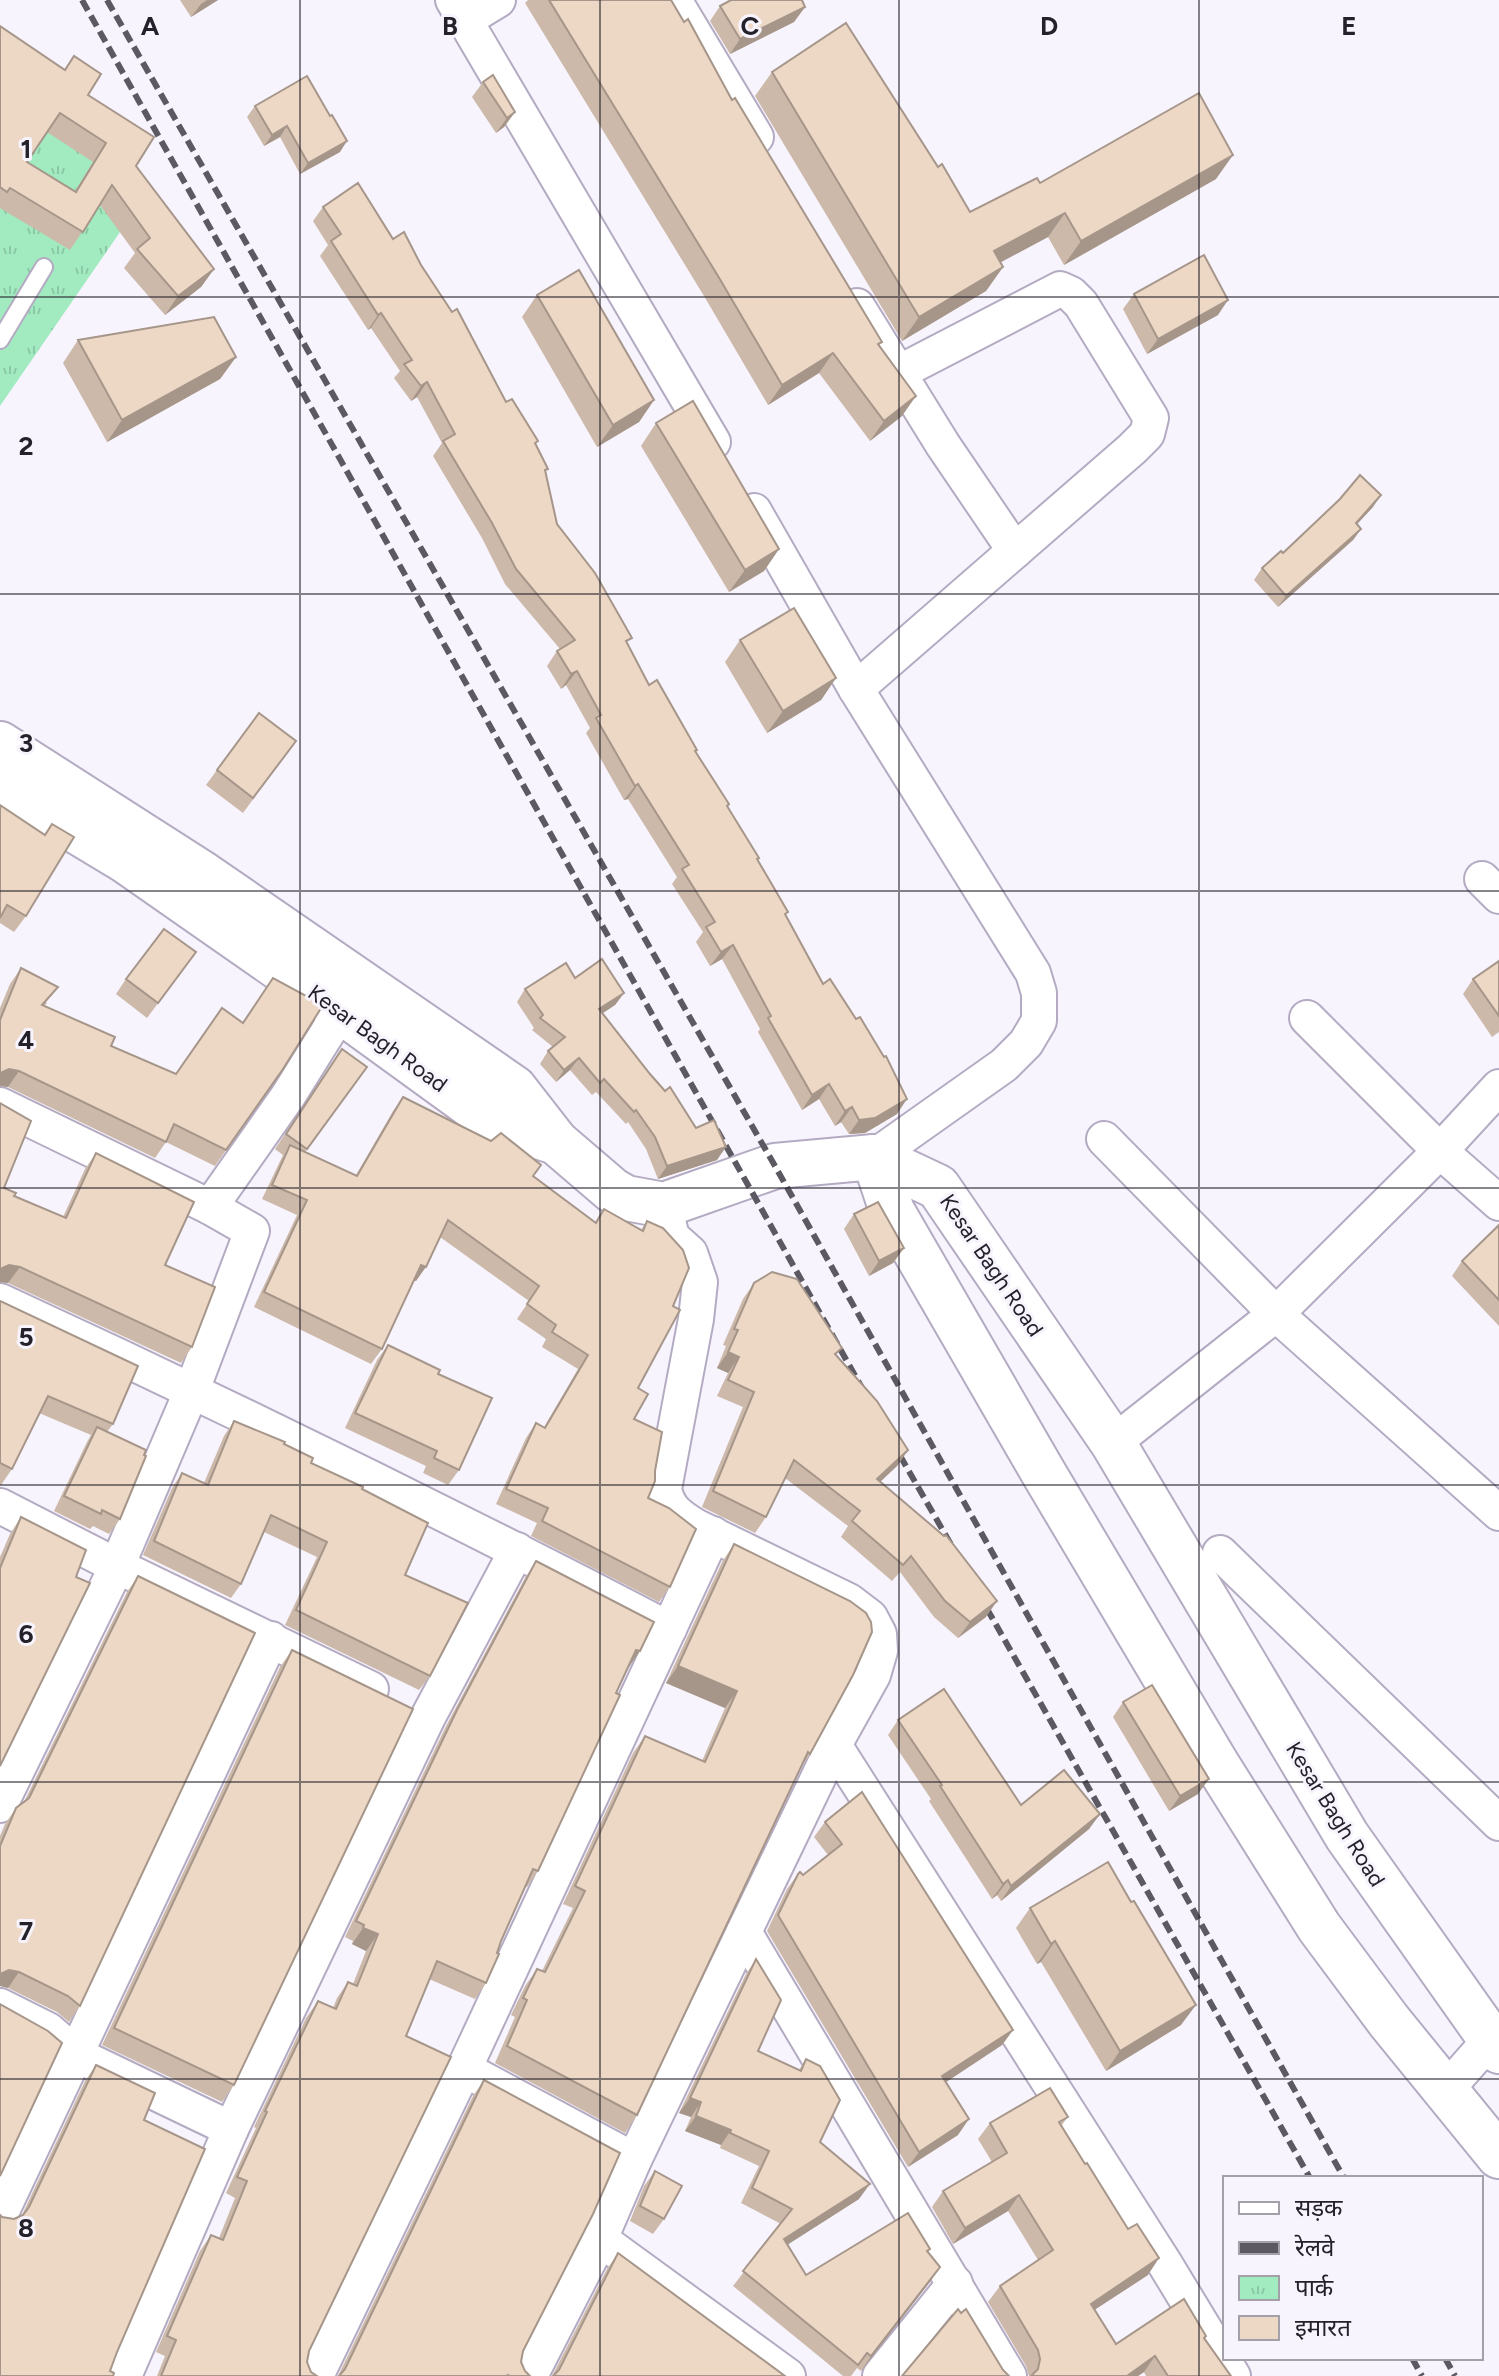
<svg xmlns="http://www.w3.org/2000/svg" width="1499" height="2376" font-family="Figtree,'Noto Sans Devanagari',sans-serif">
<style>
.park{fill:url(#park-tufts)}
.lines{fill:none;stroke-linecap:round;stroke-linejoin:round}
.lane-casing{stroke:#b4abc3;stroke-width:20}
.street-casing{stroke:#b4abc3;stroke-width:38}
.secondary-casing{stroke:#b4abc3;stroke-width:48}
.lane{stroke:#fff;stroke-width:16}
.street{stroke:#fff;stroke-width:34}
.secondary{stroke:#fff;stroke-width:44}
.rail{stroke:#5c5962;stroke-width:6;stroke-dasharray:12 6;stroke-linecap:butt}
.wall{fill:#ccb9a9;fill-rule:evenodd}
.shaded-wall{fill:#a6968a}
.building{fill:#edd7c5;stroke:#a6968a;stroke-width:2;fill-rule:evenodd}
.grid{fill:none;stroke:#24212a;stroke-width:2;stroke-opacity:0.55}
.labels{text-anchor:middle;stroke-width:6;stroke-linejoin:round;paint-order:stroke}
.street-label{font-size:22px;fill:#24212a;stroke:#f7f4fe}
.grid-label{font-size:26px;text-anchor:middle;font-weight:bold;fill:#24212a;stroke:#f7f4fe;stroke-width:6;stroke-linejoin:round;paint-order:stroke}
</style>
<defs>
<pattern id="park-tufts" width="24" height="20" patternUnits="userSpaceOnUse" patternTransform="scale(2)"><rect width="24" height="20" fill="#a2eac0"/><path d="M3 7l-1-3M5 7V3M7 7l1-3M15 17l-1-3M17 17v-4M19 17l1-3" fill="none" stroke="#8bc8a5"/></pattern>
</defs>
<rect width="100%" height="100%" fill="#f7f4fe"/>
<path class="park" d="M0 87 149 190 0 406Z"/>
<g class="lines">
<g class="lane-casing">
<path id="lane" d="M0 340 44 267"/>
</g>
<g class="street-casing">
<g id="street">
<path d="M453 0 713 442"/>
<path d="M674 0 756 137"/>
<path d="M465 20 498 0"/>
<path d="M857 306 943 445 1015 551"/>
<path d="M754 511 856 689 1033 973 1039 993V1021L1026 1043 1004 1065 874 1157"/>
<path d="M856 689 1132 449 1147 434 1151 418 1081 304 1071 294 1060 289 898 373"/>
<path d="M1482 879 1499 896"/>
<path d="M1307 1018 1440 1151 1499 1203"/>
<path d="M0 1105 210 1207 252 1231 192 1390 117 1566 0 1805"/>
<path d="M1104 1139 1276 1314 1499 1513"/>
<path d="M210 1207 288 1096 341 1011"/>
<path d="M0 1301C226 1405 448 1514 669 1629"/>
<path d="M1113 1443 1276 1314 1440 1151 1499 1087"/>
<path d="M0 1506 117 1566 371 1689"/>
<path d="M1220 1553 1499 1823"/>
<path d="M834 1745 1165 2264 1233 2376"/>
<path d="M744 1932 1009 2376"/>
<path d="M0 2006 48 2030 77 2055 231 2129"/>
<path d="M464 2069 634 2160"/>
<path d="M1445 2091 1490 2040 1499 2034"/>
<path d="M0 2215 271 1639"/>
<path d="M600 2239 788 2376"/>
<path d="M124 2376 231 2129 428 1717 517 1550"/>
<path d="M316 2376 464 2069 713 1534"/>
<path d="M530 2376 600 2239 634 2160 834 1745 873 1675 880 1651 879 1634 870 1617 849 1601 695 1526C679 1516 668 1509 664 1489L696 1319 700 1282 690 1253 672 1237 664 1205"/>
<path d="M880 2376 955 2283"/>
</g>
</g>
<g class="secondary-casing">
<g id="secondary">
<path d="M0 744 203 874 514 1088 556 1142"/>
<path d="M0 785 126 861 341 1011 494 1122 556 1142 612 1190 626 1198 664 1205 775 1166 874 1157 938 1187 1113 1443 1347 1836 1499 2051"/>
<path d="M874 1157 892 1211 1043 1472 1216 1763 1319 1927 1389 2021 1499 2156"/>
</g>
</g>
<use href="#lane" class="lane"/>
<use href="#street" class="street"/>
<use href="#secondary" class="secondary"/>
<g class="rail">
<path d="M82 0 866 1395"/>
<path d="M107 0 775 1166 1344 2178"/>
<path d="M891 1440 957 1555"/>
<path d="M978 1593 1310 2178"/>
<path d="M1412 2358 1422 2376"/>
<path d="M1445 2358 1455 2376"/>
</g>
</g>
<g class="wall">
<path d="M180 0H218L191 17Z"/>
<path d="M528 0H671L882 342 879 345 902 416 870 441 819 373 768 405 704 296 525 3Z"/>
<path d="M720 6 805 7 794 22 730 54 710 21Z"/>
<path d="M0 26 65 70 74 56 88 95 136 166 214 269 201 287 165 315 124 268 135 253 100 205 70 250 0 208ZM47 132 93 162 75 191 27 162Z"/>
<path d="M772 72 938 167 970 212 1040 183 1216 179 1064 265 1048 237 1000 262 1003 267 986 291 902 341 755 96Z"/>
<path d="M483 82 515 112 504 127 496 133 472 97Z"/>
<path d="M255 106 330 116 340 152 300 174 280 137 264 146 247 117Z"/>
<path d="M323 207 393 239 421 265 506 402 536 444 548 469 545 472 557 524 627 645 649 685 696 752 729 804 728 807 758 860 786 916 897 1114 865 1133 849 1134 841 1122 835 1126 819 1099 802 1110 758 1032 760 1029 722 959 710 966 696 942 703 932 672 884 677 877 628 799 624 800 586 733 590 728 566 685 561 689 547 666 557 651 560 649 505 584 482 538 433 456 442 443 417 397 411 401 394 378 400 371 371 328 368 330 320 256 328 245 313 221Z"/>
<path d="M1134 294 1218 315 1147 354 1123 309Z"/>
<path d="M537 295 654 400 639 422 597 447 522 317Z"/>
<path d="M78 340 236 357 220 379 107 442 63 363Z"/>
<path d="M656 423 779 549 764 571 729 592 641 446Z"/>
<path d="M1373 507 1357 524 1361 529 1353 540 1278 607 1254 580 1262 568 1283 553Z"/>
<path d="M740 640 836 678 821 700 767 733 725 662Z"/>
<path d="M296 741 243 813 206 785 217 770Z"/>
<path d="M0 805 44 835 52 824 26 916 14 932 0 923Z"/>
<path d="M196 952 147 1018 116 994 126 979Z"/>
<path d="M1499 961V1032L1492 1037 1463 994 1473 979Z"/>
<path d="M21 968 47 1003 44 1006 111 1046 176 1074 283 1069 215 1166 166 1142 155 1158 8 1087 0 1086V1008L10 984Z"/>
<path d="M575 978 624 993 615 1005 603 1013 717 1160 658 1179 646 1149 628 1122 626 1124 596 1092 592 1095 570 1070 556 1082 540 1064 548 1051 553 1047 532 1030 534 1028 517 1002 525 989Z"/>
<path d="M342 1049 367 1067 305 1152 356 1175 393 1111 403 1097 533 1176 595 1222 604 1209 641 1230 647 1221 638 1388 634 1419 648 1498 670 1587 659 1602 531 1536 537 1523 496 1504 526 1438 536 1423 544 1427 578 1369 542 1347 546 1339 517 1319 529 1301 440 1237 416 1281H414L382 1349 371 1364 254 1307 297 1215 262 1199 283 1155 275 1149Z"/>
<path d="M0 1103 4 1188 14 1196 63 1217 85 1169 96 1153 165 1265 192 1347 181 1363 8 1283 0 1282Z"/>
<path d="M854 1214 904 1248 893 1263 869 1276 844 1229Z"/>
<path d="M1499 1225V1326L1452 1276 1462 1261Z"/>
<path d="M754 1283 837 1356 908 1450 897 1466 880 1482 986 1617 958 1638 934 1617 900 1572 892 1581 841 1537 848 1526 785 1478 766 1517 755 1533 702 1507 743 1407 717 1396 728 1373 717 1368 726 1346 723 1345 743 1299Z"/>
<path d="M0 1301 113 1424 107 1432 120 1519 109 1534 93 1526 90 1529 54 1511 87 1442 91 1435 39 1413 12 1469 1 1485H0Z"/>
<path d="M388 1345 459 1470 448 1485 423 1473 426 1466 345 1428 377 1360Z"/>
<path d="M234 1421 284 1444 311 1463 362 1489 405 1575 430 1676 419 1690 285 1625 317 1557 264 1532 241 1584 231 1598 143 1555 172 1488 182 1473 204 1483 224 1436Z"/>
<path d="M21 1517 0 1766V1557L10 1534Z"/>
<path d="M734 1544 810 1754 802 1766 637 2115 625 2133 495 2063 515 2017 511 2015 525 1986 537 1969 542 1971 573 1908 563 1904 633 1753 645 1736 702 1761 725 1708 666 1683 722 1562Z"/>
<path d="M536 1561 640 1651 628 1667 616 1693 538 1871 527 1887 525 1886 501 1941 486 1983 475 1999 429 1979 406 2036 309 2351 307 2362 311 2372 317 2376H157L165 2356 156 2352 200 2251 211 2235 219 2238 235 2198 226 2193 256 2128 254 2127 306 2018 318 2001 333 2008 337 1998 348 1982 353 1984 366 1951 352 1944 353 1941 345 1937 446 1726 525 1578Z"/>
<path d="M138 1576 80 2006 69 2022 57 2012 8 1988 0 1986V1836L5 1824 16 1808 24 1802 127 1592Z"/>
<path d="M292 1650 234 2085 222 2102 102 2045 280 1667Z"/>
<path d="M1123 1702 1198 1794 1169 1811 1113 1717Z"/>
<path d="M898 1720 1021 1805 1100 1814 1089 1829 1001 1901 997 1895 992 1899 929 1801 931 1799 888 1735Z"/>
<path d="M825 1822 1013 2030 1002 2045 946 2082 958 2135 908 2167 767 1931 787 1889 798 1874 803 1875 828 1855 814 1837Z"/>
<path d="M1030 1908 1181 2025 1106 2071 1041 1962 1037 1964 1016 1928Z"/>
<path d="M756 1959 758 2051 799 2070 806 2059 820 2142 859 2199 788 2244 806 2275 930 2249 928 2252 940 2267 861 2371 857 2368 851 2376H843L733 2286 781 2224 741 2203 759 2166 720 2148 721 2145 685 2131 691 2117 679 2113 746 1974Z"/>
<path d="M96 2065 144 2120 117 2352 110 2371 2 2217 14 2219 22 2215 85 2081Z"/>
<path d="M484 2080 523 2351 521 2362 525 2371 530 2376H338L473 2096Z"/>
<path d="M1068 2117 1061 2126 1148 2275 1094 2310 1116 2344 1206 2336 1205 2338 1231 2376H1146L1144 2372 1138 2376H1029L1026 2366 988 2302 1000 2286 1038 2260 1008 2211 953 2244 932 2207 943 2191 992 2162 978 2139 990 2123Z"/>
<path d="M655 2171 664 2219 653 2234 630 2221 644 2186Z"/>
<path d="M618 2253 785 2376H552L607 2269Z"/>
</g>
<g class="shaded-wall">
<path d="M207 0H218L191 17 201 4Z"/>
<path d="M805 7 794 22 730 54 740 39Z"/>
<path d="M515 112 504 127 496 133 507 118Z"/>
<path d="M287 126 280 137 264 146 272 135Z"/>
<path d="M347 141 340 152 300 174 308 163Z"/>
<path d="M1233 155 1216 179 1064 265 1081 241Z"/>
<path d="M1065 213 1048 237 977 275 994 251Z"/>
<path d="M1003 267 986 291 902 341 919 317Z"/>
<path d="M214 269 201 287 165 315 178 296Z"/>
<path d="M1228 300 1218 315 1147 354 1158 339Z"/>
<path d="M381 313 371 328 368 330 378 315Z"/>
<path d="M833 353 819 373 768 405 782 385Z"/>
<path d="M236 357 220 379 107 442 122 420Z"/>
<path d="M427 382 417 397 411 401 421 386Z"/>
<path d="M916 396 902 416 870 441 884 421Z"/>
<path d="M654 400 639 422 597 447 613 425Z"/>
<path d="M1381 495 1373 507 1347 535 1356 523Z"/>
<path d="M1361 529 1353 540 1278 607 1286 596Z"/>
<path d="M779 549 764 571 729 592 745 570Z"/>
<path d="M577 671 566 685 561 689 571 674Z"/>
<path d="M836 678 821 700 767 733 783 711Z"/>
<path d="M638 784 628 799 624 800 635 786Z"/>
<path d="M733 945 722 959 710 966 721 952Z"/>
<path d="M624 993 615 1005 591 1021 599 1009Z"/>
<path d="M579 1058 570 1070 556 1082 564 1070Z"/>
<path d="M9 1069 19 1071 8 1087 0 1086V1073Z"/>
<path d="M829 1084 819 1099 802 1110 812 1095Z"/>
<path d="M907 1099 897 1114 865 1133 849 1134 859 1120Z"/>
<path d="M852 1107 841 1122 835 1126 845 1111Z"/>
<path d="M726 1147 717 1160 658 1179 667 1166Z"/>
<path d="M904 1248 893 1263 869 1276 879 1261Z"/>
<path d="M9 1265 20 1267 8 1283 0 1282V1269Z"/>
<path d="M421 1265 426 1267 416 1281 411 1279Z"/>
<path d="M728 1352 739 1357 728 1373 717 1368Z"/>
<path d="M908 1450 897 1466 866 1495 877 1479Z"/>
<path d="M997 1601 986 1617 958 1638 970 1622Z"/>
<path d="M636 1650 640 1651 629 1667 625 1666Z"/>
<path d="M678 1666 737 1691 725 1708 666 1683Z"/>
<path d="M1209 1779 1198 1794 1169 1811 1180 1796Z"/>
<path d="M1100 1814 1089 1829 1001 1901 1011 1886Z"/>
<path d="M1008 1880 997 1895 992 1899 1003 1884Z"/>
<path d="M363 1928 378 1934 366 1951 352 1944Z"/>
<path d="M1055 1941 1041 1962 1037 1964 1051 1944Z"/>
<path d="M9 1970 19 1972 8 1988 0 1986V1974Z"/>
<path d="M1196 2005 1181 2025 1106 2071 1120 2051Z"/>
<path d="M1013 2030 1002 2045 931 2092 942 2076Z"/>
<path d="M690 2098 701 2102 691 2117 679 2113Z"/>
<path d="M696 2116 731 2130 721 2145 685 2131Z"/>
<path d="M969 2119 958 2135 908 2167 919 2152Z"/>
<path d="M870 2184 859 2199 773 2254 784 2239Z"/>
<path d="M1019 2195 1008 2211 953 2244 965 2228Z"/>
<path d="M1159 2258 1148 2275 1079 2320 1091 2304Z"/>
<path d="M940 2267 930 2282 861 2371 871 2356Z"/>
<path d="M1155 2356 1144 2372 1138 2376H1127Z"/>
</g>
<g class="building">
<path d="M549 0H671L684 22 688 19 732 100 735 98 882 342 878 344 916 396 884 421 833 353 782 385 718 276Z"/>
<path d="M731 0H802L805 7 740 39 720 6Z"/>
<path d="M846 23 938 167 942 164 970 212 1037 178 1040 183 1199 93 1233 155 1081 241 1065 213 994 251 1003 267 919 317 772 72Z"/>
<path d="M0 26 65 70 74 56 101 74 88 95 154 137 136 166 214 269 178 296 137 249 150 238 112 185 83 232 10 188 7 192 0 187ZM60 113 106 143 76 192 27 162Z"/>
<path d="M493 75 515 112 507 118 483 82Z"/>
<path d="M307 76 330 116 332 115 347 141 308 163 287 126 272 135 255 106Z"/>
<path d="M358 183 393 239 404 232 421 265 452 312 457 309 506 402 512 399 538 441 535 443 548 469 545 470 557 524 595 573 632 638 626 641 649 685 657 680 697 750 695 751 729 804 727 806 759 858 757 859 788 912 785 914 823 984 830 979 856 1019 860 1017 884 1057 886 1056 907 1099 875 1118 859 1120 852 1107 845 1111 829 1084 812 1095 768 1018 771 1016 733 945 721 952 706 927 715 922 682 869 689 865 638 784 635 786 596 718 601 715 577 671 571 674 557 651 575 640 516 569 492 523 443 441 455 434 427 382 421 386 404 364 412 360 381 313 378 315 331 241 341 234 323 207Z"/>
<path d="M1204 255 1228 300 1158 339 1134 294Z"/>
<path d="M579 270 654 400 613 425 537 295Z"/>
<path d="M214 317 236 357 122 420 78 340Z"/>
<path d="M693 401 779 549 745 570 656 423Z"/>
<path d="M1360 475 1381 495 1356 523 1361 529 1286 596 1262 568 1281 551 1283 553 1340 499Z"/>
<path d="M794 608 836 678 783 711 740 640Z"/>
<path d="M259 713 296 741 253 798 217 770Z"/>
<path d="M0 805 45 835 52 824 74 837 26 916 7 905 0 918Z"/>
<path d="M164 929 196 952 158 1003 126 979Z"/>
<path d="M602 959 624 993 599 1009 650 1074 665 1091 670 1087 696 1128 714 1120 726 1147 667 1166 655 1137 636 1110 634 1112 604 1079 600 1083 579 1058 564 1070 548 1051 565 1037 540 1018 543 1015 525 989 566 963 575 978Z"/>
<path d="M1499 961V1016L1473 979Z"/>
<path d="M21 968 58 987 42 1005 115 1037 111 1046 176 1074 222 1008 243 1023 273 978 323 1005 283 1069 226 1150 174 1124 166 1142 19 1071 9 1069 0 1073V1020Z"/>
<path d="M342 1049 367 1067 307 1149 286 1134Z"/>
<path d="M403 1097 491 1141 501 1133 541 1165 533 1176 596 1223 604 1209 643 1231 647 1221 663 1228 683 1250 689 1268 673 1306 680 1310 638 1388 648 1394 634 1419 662 1432 655 1471V1481L648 1498 669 1508 696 1529 670 1587 542 1521 548 1508 506 1489 536 1423 545 1428 588 1355 552 1332 556 1325 527 1304 539 1286 448 1220 426 1267 421 1265 382 1349 264 1292 307 1200 272 1185 290 1145 357 1176Z"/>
<path d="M0 1103 31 1121 4 1188 16 1193 14 1196 66 1218 96 1153 194 1202 165 1265 215 1287 192 1347 20 1267 9 1265 0 1269Z"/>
<path d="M878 1202 904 1248 879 1261 854 1214Z"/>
<path d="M1499 1225V1300L1462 1261Z"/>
<path d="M772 1272 797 1279 842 1348 835 1354 877 1401 908 1450 877 1479 944 1536 946 1535 997 1601 970 1622 945 1601 911 1556 903 1565 852 1521 860 1511 794 1460 766 1517 713 1491 754 1392 728 1380 739 1357 728 1352 738 1330 734 1329 754 1283Z"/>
<path d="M0 1301 138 1366 113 1424 48 1396 12 1469 0 1463Z"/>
<path d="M388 1345 440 1370 438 1374 492 1398 459 1470 434 1458 437 1451 355 1413Z"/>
<path d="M234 1421 285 1442 284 1444 313 1458 311 1463 363 1487 362 1489 428 1523 405 1575 468 1603 430 1676 296 1610 327 1542 271 1515 241 1584 154 1541 182 1473 208 1485Z"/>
<path d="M97 1427 146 1450 144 1455 146 1456 120 1519 102 1510 101 1514 64 1496Z"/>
<path d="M21 1517 86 1550 76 1577 90 1583 0 1766V1568Z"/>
<path d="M734 1544 850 1601 866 1613 871 1622 872 1632 853 1675 810 1754 808 1752 637 2115 507 2046 527 2000 523 1998 537 1969 545 1972 585 1891 575 1886 645 1736 705 1762 737 1691 678 1666Z"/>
<path d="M536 1561 654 1622 640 1651 636 1650 616 1693 620 1695 538 1871 533 1869 501 1941 497 1953 499 1954 486 1983 437 1961 406 2036 451 2057 309 2351 307 2362 311 2372 317 2376H161L176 2340 167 2336 211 2235 223 2240 247 2181 237 2177 267 2112 265 2111 318 2001 336 2009 348 1982 357 1986 378 1934 363 1928 364 1925 356 1921 457 1710Z"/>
<path d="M138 1576 255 1633 80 2006 68 1996 19 1972 9 1970 0 1974V1846L16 1808 29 1798Z"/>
<path d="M292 1650 413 1709 234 2085 114 2028Z"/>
<path d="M1152 1685 1209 1779 1180 1796 1123 1702Z"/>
<path d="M944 1689 1021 1805 1064 1770 1100 1814 1011 1886 1008 1880 1003 1884 940 1786 942 1785 898 1720Z"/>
<path d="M862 1792 1013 2030 942 2076 969 2119 919 2152 778 1915 798 1874 800 1872 803 1875 842 1844 825 1822Z"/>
<path d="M1108 1862 1131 1902 1134 1901 1196 2005 1120 2051 1055 1941 1051 1944 1030 1908Z"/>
<path d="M756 1959 781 2000 758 2051 801 2071 806 2059 820 2066 840 2100 820 2142 870 2184 784 2239 806 2275 908 2213 930 2249 927 2251 940 2267 871 2356 867 2353 858 2365 743 2271 792 2209 752 2188 769 2151 730 2133 731 2130 696 2116 701 2102 690 2098Z"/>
<path d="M0 2004 48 2031 62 2043 0 2176Z"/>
<path d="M96 2065 155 2093 144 2120 205 2149 117 2352 110 2371 114 2373 113 2376H0V2215L2 2217 14 2219 23 2215 29 2207Z"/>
<path d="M484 2080 620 2153 593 2214 523 2351 521 2362 525 2371 530 2376H510L508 2375 507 2376H339L345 2369Z"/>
<path d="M1050 2088 1068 2117 1059 2122 1085 2164 1087 2163 1128 2229 1137 2224 1159 2258 1091 2304 1116 2344 1184 2299 1206 2336 1204 2338 1231 2376H1168L1155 2356 1127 2376H1031L1038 2369 1040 2359 1038 2350 1000 2286 1053 2250 1019 2195 965 2228 943 2191 1007 2153 990 2123Z"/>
<path d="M655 2171 682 2186 664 2219 640 2206Z"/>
<path d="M618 2253 785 2376H553L559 2370Z"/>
<path d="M958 2309 961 2313 966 2309 1003 2370 1009 2376H902Z"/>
</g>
<path class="grid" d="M300 0V2376M600 0V2376M899 0V2376M1199 0V2376M0 297H1499M0 594H1499M0 891H1499M0 1188H1499M0 1485H1499M0 1782H1499M0 2079H1499"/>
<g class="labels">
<g class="street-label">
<text transform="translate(378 1038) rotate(36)" y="8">Kesar Bagh Road</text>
<text transform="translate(992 1265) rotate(56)" y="8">Kesar Bagh Road</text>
<text transform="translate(1336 1814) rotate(58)" y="8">Kesar Bagh Road</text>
</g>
</g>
<g class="grid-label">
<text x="150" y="35">A</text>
<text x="450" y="35">B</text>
<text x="750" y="35">C</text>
<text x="1049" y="35">D</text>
<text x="1349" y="35">E</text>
<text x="26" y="158">1</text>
<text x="26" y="455">2</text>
<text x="26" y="752">3</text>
<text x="26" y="1049">4</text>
<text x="26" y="1346">5</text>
<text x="26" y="1643">6</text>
<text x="26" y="1940">7</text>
<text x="26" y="2237">8</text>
</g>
<rect x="1223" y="2176" width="260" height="184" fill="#f7f4fe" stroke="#a3a0a9" stroke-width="2"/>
<rect x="1239" y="2202" width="40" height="12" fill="#ffffff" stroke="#a3a0a9" stroke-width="2"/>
<text x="1295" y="2216" font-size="24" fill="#24212a">सड़क</text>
<rect x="1239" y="2242" width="40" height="12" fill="#5c5962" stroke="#a3a0a9" stroke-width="2"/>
<text x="1295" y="2256" font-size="24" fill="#24212a">रेलवे</text>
<rect x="1239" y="2276" width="40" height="24" fill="url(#park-tufts)" stroke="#a3a0a9" stroke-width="2"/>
<text x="1295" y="2296" font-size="24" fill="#24212a">पार्क</text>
<rect x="1239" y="2316" width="40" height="24" fill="#edd7c5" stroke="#a3a0a9" stroke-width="2"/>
<text x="1295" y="2336" font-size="24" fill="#24212a">इमारत</text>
</svg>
